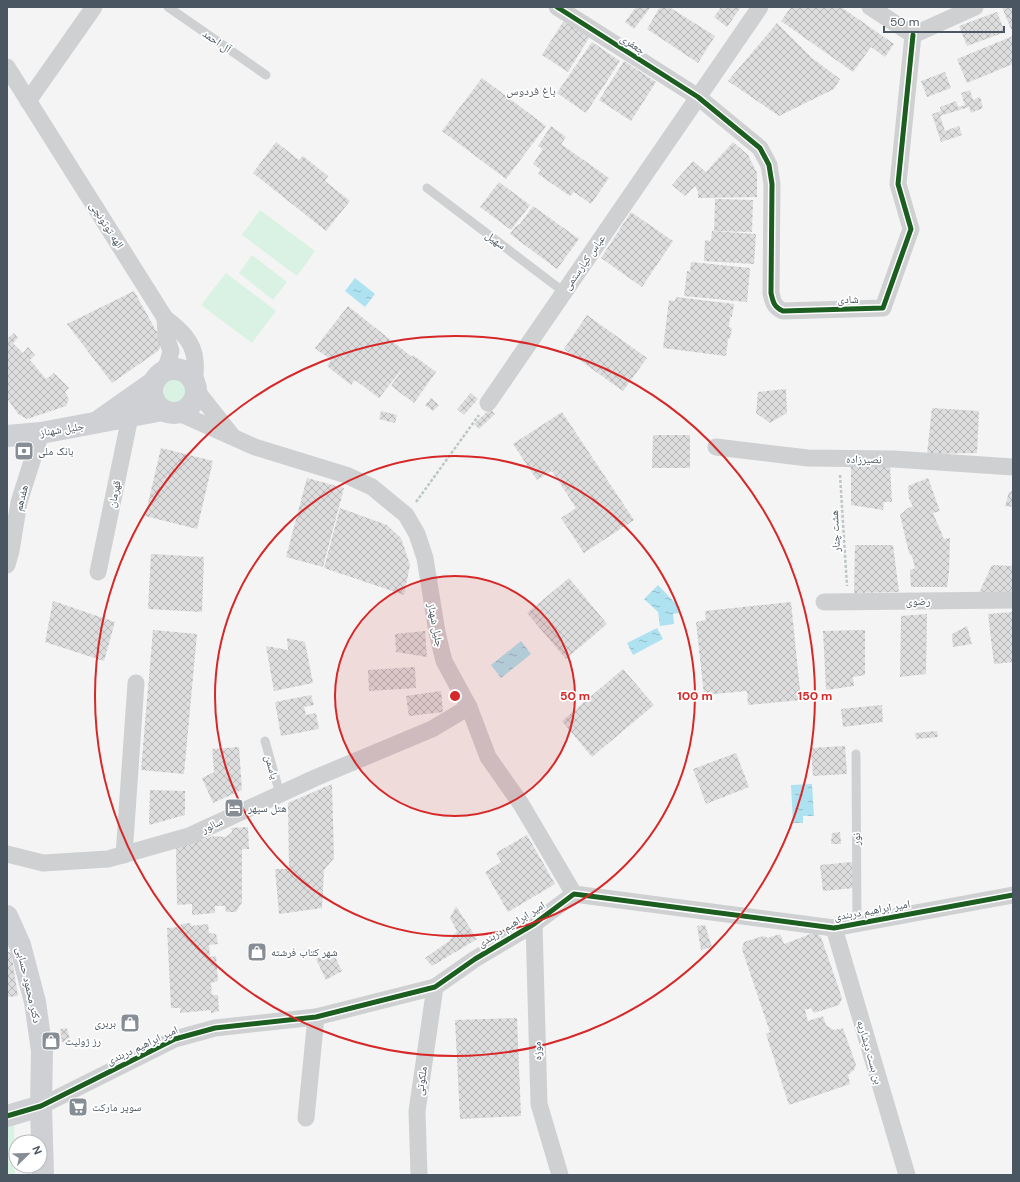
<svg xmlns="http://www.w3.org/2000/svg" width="1020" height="1182" font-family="'DM Sans','Noto Naskh Arabic',sans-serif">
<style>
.green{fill:#d9f2e3}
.water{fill:url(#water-ripples)}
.building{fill:url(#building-cross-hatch)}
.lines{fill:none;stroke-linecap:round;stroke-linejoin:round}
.path{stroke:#bcc7c4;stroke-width:2.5;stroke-dasharray:3 2;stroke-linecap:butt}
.lane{stroke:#ced0d2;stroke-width:9}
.street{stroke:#ced0d2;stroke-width:17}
.secondary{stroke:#ced0d4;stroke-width:22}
.cycleway-casing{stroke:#fff;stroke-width:8}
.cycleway{stroke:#1b5e20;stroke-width:5}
.ring{fill:none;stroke:#d62828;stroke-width:2}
.labels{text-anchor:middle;stroke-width:3.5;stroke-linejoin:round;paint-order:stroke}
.street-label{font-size:11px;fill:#4a5661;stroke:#fff}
.poi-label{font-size:11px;fill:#4a5661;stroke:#fff;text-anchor:start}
.neighbourhood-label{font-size:12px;fill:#5f6368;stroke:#fff}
.centre{fill:#d62828;stroke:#fff;stroke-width:2}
.ring-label{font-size:12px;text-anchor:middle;font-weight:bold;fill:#d62828;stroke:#fff;stroke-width:3.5;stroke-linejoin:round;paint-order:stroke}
</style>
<defs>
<pattern id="water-ripples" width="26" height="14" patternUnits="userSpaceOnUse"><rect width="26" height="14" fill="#aee2f0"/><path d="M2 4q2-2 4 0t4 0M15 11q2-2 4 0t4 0" fill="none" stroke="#90bac6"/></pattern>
<pattern id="building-cross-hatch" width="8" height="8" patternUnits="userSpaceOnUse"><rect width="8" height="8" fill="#ddddde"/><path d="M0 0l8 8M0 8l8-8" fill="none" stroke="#b5b6b7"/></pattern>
</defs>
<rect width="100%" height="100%" fill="#f4f4f4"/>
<g class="green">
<path d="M260 210 315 251 297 276 242 235Z"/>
<path d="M252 255 287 282 273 300 239 273Z"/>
<path d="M226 273 276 311 252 343 201 305Z"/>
<path d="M174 374C188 376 200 394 186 405 182 407 178 408 173 409 162 402 149 397 161 383 165 378 167 375 174 374Z"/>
<path d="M14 1123 15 1175H7V1125Z"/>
</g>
<g class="water">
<path d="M355 278 375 294 365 307 345 291Z"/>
<path d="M658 585 678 606 679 613 673 614 674 624 660 626 658 612 644 599Z"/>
<path d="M657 628 663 639 633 655 627 643Z"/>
<path d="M521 641 531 654 501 678 491 665Z"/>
<path d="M812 784 814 816H803V823H793L791 785Z"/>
</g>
<g class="building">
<path d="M636 7 650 8 634 29 625 22Z"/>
<path d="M660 7H669L715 36 698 63 647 29Z"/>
<path d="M721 7H741L727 27 714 17Z"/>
<path d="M791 7H841L894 44 885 57 871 47 853 72 781 21Z"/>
<path d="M1002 7H1013V28L1011 29Z"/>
<path d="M997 12 1005 32 967 46 959 26Z"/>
<path d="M566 17 592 33 568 72 542 55Z"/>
<path d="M777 23 812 58 840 79 834 89 779 116 728 81Z"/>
<path d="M1013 36V64L967 83 957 59Z"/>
<path d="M592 42 620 61 586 113 557 93Z"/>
<path d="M624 61 656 82 631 121 599 100Z"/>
<path d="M945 72 951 88 927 97 921 81Z"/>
<path d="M482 78 546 126 506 179 442 131Z"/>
<path d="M970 90 973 100 980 97 983 108 971 113 969 107 940 116 945 131 959 126 962 135 941 142 932 114 941 111 940 107 956 101 958 107 965 105 961 93Z"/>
<path d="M551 126 566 137 561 144 609 178 591 204 574 192 570 196 538 174 541 170 533 164 543 149 538 146Z"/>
<path d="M276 142 299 160 303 156 328 176 325 181 350 201 326 231 253 173Z"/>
<path d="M733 142 748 155 757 173V197L698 198V191L695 186 685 196 672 185 693 161 706 172Z"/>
<path d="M499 182 530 205 511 230 480 207Z"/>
<path d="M715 199 753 200 752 232 714 231Z"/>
<path d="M533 206 579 239 557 269 510 234 516 226 520 224Z"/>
<path d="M631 212 673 241 642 287 601 258Z"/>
<path d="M712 231 756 234 754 264 704 261 705 240 711 241Z"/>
<path d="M691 262 750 268 747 302 684 296 687 271 690 272Z"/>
<path d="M134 291 163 343 158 351 112 383 67 324Z"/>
<path d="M676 297 734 304 732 317H730L729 327 732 328 730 338 728 339 726 356 663 348 669 300 675 301Z"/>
<path d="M348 306 412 357 413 355 436 372 414 403 391 386 404 367 379 398 355 380 351 385 327 366 331 360 315 348Z"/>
<path d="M587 315 647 358 623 391 564 349Z"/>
<path d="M14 333 18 338 13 343 23 353 28 347 35 355 30 360 46 379 54 373 69 388 65 392 69 399 66 406 27 419 18 414 7 398V337L8 338Z"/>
<path d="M786 389 787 413 770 423 756 413 758 392Z"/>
<path d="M471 393 478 399 464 415 457 409Z"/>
<path d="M431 398 439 405 433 411 425 405Z"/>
<path d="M932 408 979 411 977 453 927 454Z"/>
<path d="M490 409 495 414 479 429 474 424Z"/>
<path d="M381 411 397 415 395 423 379 419Z"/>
<path d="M562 412 634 520 584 553 561 518 576 508 552 471 537 480 513 444Z"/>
<path d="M653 435H690V468H652Z"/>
<path d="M161 448 213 461 197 529 145 516Z"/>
<path d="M851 465H890L892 502H884L883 510 851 505Z"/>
<path d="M307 478 344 488 323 567 286 557Z"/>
<path d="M928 478 940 511 933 513 944 539 950 538 949 572 947 587H911L910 570 915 568 912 556 909 553 900 515 908 508 913 506 909 499 908 486Z"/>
<path d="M1013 491V507L1005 506 1009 492Z"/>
<path d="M340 508 387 525 401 538 410 565 404 595 324 568Z"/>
<path d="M855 545H893L899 592 854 593Z"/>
<path d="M151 554 204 557 202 612 148 609Z"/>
<path d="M992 565 1013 566V593H979Z"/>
<path d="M569 578 607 624 566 659 527 613Z"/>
<path d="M53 601 115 622 104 661 45 642Z"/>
<path d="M791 602 801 700 748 705 747 691 704 695 696 622 706 620 705 611Z"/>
<path d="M1013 612V662L994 664 988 614Z"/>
<path d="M927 614 926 674 900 677 901 616Z"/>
<path d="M967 626 972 644 953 647 952 634Z"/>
<path d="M153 630 197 634 184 774 141 770Z"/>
<path d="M865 630V675L853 677 854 686 826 690 823 631Z"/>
<path d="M425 631 427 657 396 652 395 634Z"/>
<path d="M287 638 305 642 313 683 274 691 266 646 288 650Z"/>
<path d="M415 667 416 688 369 691 368 670Z"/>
<path d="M623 669 654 705 592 757 562 721Z"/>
<path d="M441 691 443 712 409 716 406 696Z"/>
<path d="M311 695 314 705 304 707 306 715 316 713 319 729 281 736 275 702Z"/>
<path d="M882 705 883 722 843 727 841 709Z"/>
<path d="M937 731 938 737 916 739 915 733Z"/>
<path d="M845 746 847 774 813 776 811 748Z"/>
<path d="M239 747 242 790 213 803 202 778 214 772 212 749Z"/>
<path d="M736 753 749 787 706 804 693 769Z"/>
<path d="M332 784 334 858 324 870 322 908 279 914 275 869H289L288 803Z"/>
<path d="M150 790 185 791V815L149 825Z"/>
<path d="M248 827 249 849H242V902L236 912H226L225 906H215V913L192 915V904L177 905 176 847 214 836 226 837 232 832 231 828Z"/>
<path d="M840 832 841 844H831L832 833Z"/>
<path d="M527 835 555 884 508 912 485 872 501 862 496 853Z"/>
<path d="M852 862 854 888 823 891 820 865Z"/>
<path d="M456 906 477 939 432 966 425 958 448 942 457 931 450 918Z"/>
<path d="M191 923V926L208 924 209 933 216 934 218 944 209 945 210 957 216 956 218 981 211 983 212 995H218L219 1011 211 1013V1010L180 1013 181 1008H171L167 928 181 927V924Z"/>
<path d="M705 925 712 947 701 950 697 926Z"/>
<path d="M816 932 821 937 842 998 839 1005 814 1013 811 1008 805 1010 808 1021 823 1016 826 1025 834 1030 843 1028 856 1065 854 1070 848 1075 850 1084 789 1105 766 1034 770 1032 742 949 744 942 763 936 768 938 780 934 784 944Z"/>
<path d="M332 951 342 971 326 980 316 959Z"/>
<path d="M7 952H11L18 996 7 997Z"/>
<path d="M517 1018 521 1116 460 1119 455 1020Z"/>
<path d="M67 1028 70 1041 62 1042 60 1029Z"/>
</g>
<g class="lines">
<g class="path">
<path d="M840 475 847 586"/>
<path d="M416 502 479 415"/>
</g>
<g class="lane">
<path d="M168 7 266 75"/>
<path d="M427 188 564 292"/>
<path d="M265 741 280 794"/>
<path d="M856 754 857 924"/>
</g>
<g class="street">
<path d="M557 7 698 97 760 148 769 165 772 184 771 293C773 302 774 307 783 311L883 308 911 229 898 184 913 35"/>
<path d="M870 7 913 35"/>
<path d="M913 35 975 7"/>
<path d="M7 67 165 318C179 329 194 341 195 361 196 368 195 376 194 383"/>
<path d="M28 101 94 7"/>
<path d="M163 372 168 362 171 351 166 336 165 318"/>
<path d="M196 390 233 437"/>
<path d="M488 403 760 7"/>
<path d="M179 413 255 447 346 475 372 487 406 515 417 534 425 558 437 632 444 661 469 707 488 757 521 804 574 894"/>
<path d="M716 447 808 458 894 459 1013 467"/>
<path d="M7 565 11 551 19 502 41 433"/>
<path d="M98 572 130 417"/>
<path d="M824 602 1013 600"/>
<path d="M7 854 43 863 108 859 189 836 315 778 432 729 469 707"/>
<path d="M124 855 136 683"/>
<path d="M534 924 539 1104 560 1175"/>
<path d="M834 928 907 1175"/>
<path d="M41 1106 175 1039 215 1028 316 1017 435 987 475 959 534 924 574 894 834 928 1013 895"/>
<path d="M306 1118 316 1017"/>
<path d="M419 1175 417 1111 435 987"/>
</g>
<g class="secondary">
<circle cx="174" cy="391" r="22"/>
<path d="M100 420 154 382"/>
<path d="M7 436 41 433 163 410"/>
<path d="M7 916 20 945 35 1002 42 1051 41 1106 43 1175"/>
<path d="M7 1116 41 1106"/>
</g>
<g class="cycleway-casing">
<g id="cycleway">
<path d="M557 7 698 97 760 148 769 165 772 184 771 293C773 302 774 307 783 311L883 308 911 229 898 184 913 35"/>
<path d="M7 1116 41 1106 175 1039 215 1028 316 1017 435 987 475 959 534 924 574 894 834 928 1013 895"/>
</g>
</g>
<use href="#cycleway" class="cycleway"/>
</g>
<circle cx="455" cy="696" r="120" fill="#d62828" fill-opacity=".12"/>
<g class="ring">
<circle cx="455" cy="696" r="120"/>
<circle cx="455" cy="696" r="240"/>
<circle cx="455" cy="696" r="360"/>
</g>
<defs>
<g id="bank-square" transform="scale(1)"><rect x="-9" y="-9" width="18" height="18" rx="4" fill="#868d94" stroke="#fff"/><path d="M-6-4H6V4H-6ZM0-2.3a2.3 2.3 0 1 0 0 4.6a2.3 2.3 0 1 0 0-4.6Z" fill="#fff"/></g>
<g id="hotel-square" transform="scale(1)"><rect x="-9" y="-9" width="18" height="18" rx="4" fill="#868d94" stroke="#fff"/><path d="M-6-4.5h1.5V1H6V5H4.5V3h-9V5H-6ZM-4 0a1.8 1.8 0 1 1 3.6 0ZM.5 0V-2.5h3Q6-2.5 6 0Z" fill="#fff"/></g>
<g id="shop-square" transform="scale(1)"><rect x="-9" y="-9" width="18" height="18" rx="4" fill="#868d94" stroke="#fff"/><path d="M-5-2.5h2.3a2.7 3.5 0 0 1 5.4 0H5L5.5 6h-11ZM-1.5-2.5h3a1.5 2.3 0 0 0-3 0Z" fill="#fff"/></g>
<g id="supermarket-square" transform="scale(1)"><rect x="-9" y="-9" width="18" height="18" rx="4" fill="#868d94" stroke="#fff"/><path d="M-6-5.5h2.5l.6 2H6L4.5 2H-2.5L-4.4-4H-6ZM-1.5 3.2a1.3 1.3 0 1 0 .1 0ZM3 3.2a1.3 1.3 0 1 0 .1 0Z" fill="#fff"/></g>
</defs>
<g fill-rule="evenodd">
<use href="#bank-square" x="24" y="451"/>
<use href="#hotel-square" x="234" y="808"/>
<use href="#shop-square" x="257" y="952"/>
<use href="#shop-square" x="130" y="1023"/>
<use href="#shop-square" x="51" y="1041"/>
<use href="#supermarket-square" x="78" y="1107"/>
</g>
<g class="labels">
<g class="street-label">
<text transform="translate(217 41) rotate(35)" y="4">آل احمد</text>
<text transform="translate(633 44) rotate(33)" y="4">جعفری</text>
<text transform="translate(107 225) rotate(57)" y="4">الهه توتونچی</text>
<text transform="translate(496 240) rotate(37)" y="4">سهیل</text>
<text transform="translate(584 262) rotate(-55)" y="4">عباس کیارستمی</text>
<text transform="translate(848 299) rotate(-1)" y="4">شادی</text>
<text transform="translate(62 429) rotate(-9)" y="4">جلیل شهناز</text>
<text transform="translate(864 459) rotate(1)" y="4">نصیرزاده</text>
<text transform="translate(114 494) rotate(-78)" y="4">قهرمان</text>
<text transform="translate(21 498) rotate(-76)" y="4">هفدهم</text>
<text transform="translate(835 531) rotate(-93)" y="4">هشت چنار</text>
<text transform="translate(918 601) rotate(-1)" y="4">رضوى</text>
<text transform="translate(436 625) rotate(79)" y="4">جلیل شهناز</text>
<text transform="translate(272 767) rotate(74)" y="4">یاسمن</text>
<text transform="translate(212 825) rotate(-25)" y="4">سالور</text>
<text transform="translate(856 839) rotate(-91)" y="4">نور</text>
<text transform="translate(872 910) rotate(-10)" y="4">امیر ابراهیم دربندی</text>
<text transform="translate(511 924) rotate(-32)" y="4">امیر ابراهیم دربندی</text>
<text transform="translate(29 985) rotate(77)" y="4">دکتر محمود حسابی</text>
<text transform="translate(142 1045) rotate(-25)" y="4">امیر ابراهیم دربندی</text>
<text transform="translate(537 1051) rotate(-92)" y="4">موزه</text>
<text transform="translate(870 1052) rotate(74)" y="4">بن بست دیشاریه</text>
<text transform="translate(421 1081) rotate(-82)" y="4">ملکوتی</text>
</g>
<g class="poi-label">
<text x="38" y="455">بانک ملی</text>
<text x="248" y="812">هتل سپهر</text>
<text x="271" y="956">شهر کتاب فرشته</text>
<text x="116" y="1027" text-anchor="end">بربری</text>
<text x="65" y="1045">رز ژولیت</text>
<text x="92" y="1111">سوپر مارکت</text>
</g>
<g class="neighbourhood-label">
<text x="531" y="95">باغ فردوس</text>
</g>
</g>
<circle cx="455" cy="696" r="6" class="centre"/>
<g class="ring-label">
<text x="575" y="700">50 m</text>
<text x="695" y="700">100 m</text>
<text x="815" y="700">150 m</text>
</g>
<rect width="1020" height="1182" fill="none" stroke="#4a5661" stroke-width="16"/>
<g transform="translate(28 1154) rotate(67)"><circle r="19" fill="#ffffff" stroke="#b7bbc0"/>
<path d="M0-3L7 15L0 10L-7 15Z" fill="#868d94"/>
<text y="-6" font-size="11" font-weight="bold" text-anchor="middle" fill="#4a5661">N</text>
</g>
<path d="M884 26v6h120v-6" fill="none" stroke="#4a5661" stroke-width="2"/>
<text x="890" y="26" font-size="12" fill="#4a5661" stroke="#ffffff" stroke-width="3" paint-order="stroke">50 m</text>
</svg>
